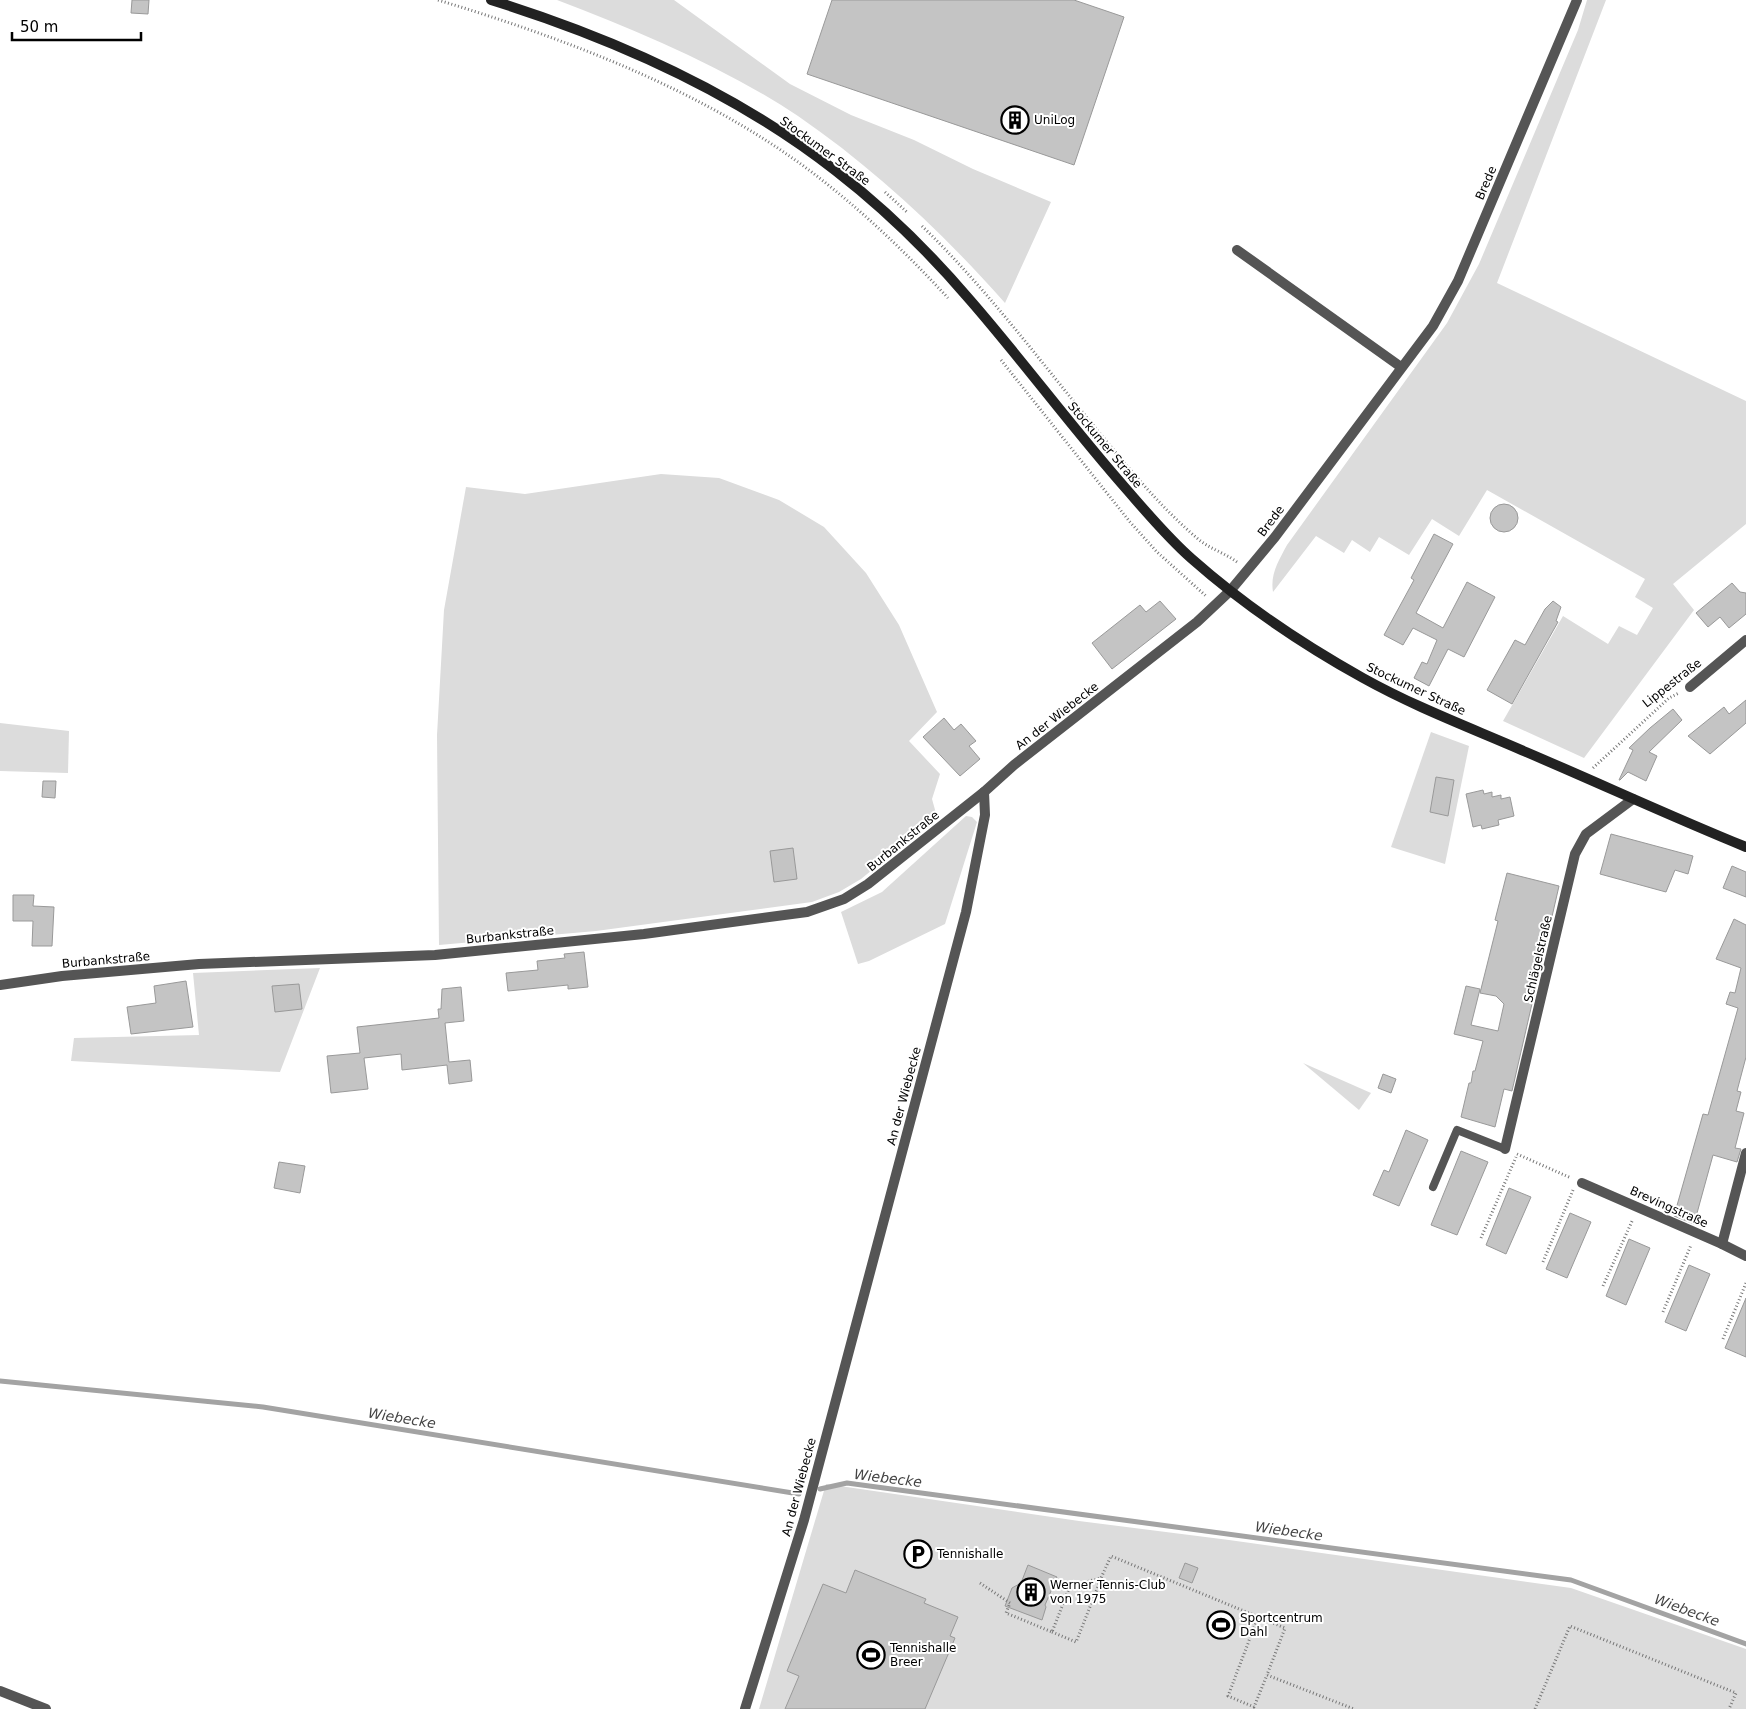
<svg xmlns="http://www.w3.org/2000/svg" width="1746" height="1709" font-family="'DejaVu Sans',sans-serif">
<style>
.green{fill:#dcdcdc}
.lines{fill:none;stroke-linecap:round;stroke-linejoin:round}
.stream{stroke:#a3a3a3;stroke-width:5}
.building{fill:#c4c4c4;stroke:#999}
.path{stroke:#777;stroke-width:3;stroke-dasharray:1 2.5;stroke-linecap:butt}
.lane{stroke:#555;stroke-width:8}
.street{stroke:#555;stroke-width:10}
.secondary{stroke:#222;stroke-width:10}
.labels{text-anchor:middle;stroke-width:4;stroke-linejoin:round;paint-order:stroke}
.poi-label{font-size:12px;fill:#000;stroke:#fff;text-anchor:start}
.street-label{font-size:12px;fill:#000;stroke:#fff}
.water-label{font-size:14px;font-style:italic;fill:#444;stroke:#fff}
</style>
<rect width="100%" height="100%" fill="#fff"/>
<g class="green">
<path d="M557 0H674L790 84 851 115 914 140 973 169 1051 202 1005 303C943 233 875 169 798 116 726 68 638 31 557 0Z"/>
<path d="M1587 0H1606L1497 283 1746 401V524L1673 584 1694 610 1584 758 1503 721 1563 616 1608 644 1619 626 1637 635 1653 608 1635 597 1645 579 1487 490 1459 536 1432 519 1409 555 1379 537 1370 552 1352 540 1344 553 1316 536 1273 592C1270 574 1279 560 1287 545L1447 323 1479 264 1578 30Z"/>
<path d="M661 474 719 478 779 500 824 527 866 573 899 625 937 712 909 741 940 774 932 799 937 817 861 879 839 892 812 902 596 931 439 945 437 735 444 610 466 487 525 494Z"/>
<path d="M0 723 69 731 68 773 0 771Z"/>
<path d="M1431 732 1469 746 1445 864 1391 847Z"/>
<path d="M966 816 972 817 977 822 945 924 869 961 858 964 841 912 882 892Z"/>
<path d="M320 968 280 1072 71 1061 74 1038 199 1035 193 973Z"/>
<path d="M1303 1063 1371 1093 1359 1110Z"/>
<path d="M826 1484 1079 1521 1229 1540 1571 1588 1746 1649V1709H759Z"/>
</g>
<g class="lines">
<g class="stream">
<path d="M0 1381 263 1407 799 1494"/>
<path d="M820 1489 847 1483 1571 1580 1746 1644"/>
</g>
</g>
<g class="building">
<path d="M132 0H149L148 14 131 13Z"/>
<path d="M832 0H1074L1124 17 1074 165 807 74Z"/>
<circle cx="1504" cy="518" r="14"/>
<path d="M1434 534 1453 544 1416 613 1443 628 1467 582 1495 597 1464 657 1448 649 1429 686 1414 678 1422 662 1427 664 1437 640 1413 628 1403 645 1384 635 1414 580 1411 578Z"/>
<path d="M1732 583 1740 592 1746 593V614L1729 628 1720 617 1708 627 1696 613Z"/>
<path d="M1160 601 1176 619 1112 669 1092 643 1140 605 1146 612Z"/>
<path d="M1553 601 1561 607 1556 621 1558 622 1512 704 1487 690 1515 640 1525 645 1545 609Z"/>
<path d="M1746 700V723L1710 754 1688 736 1724 707 1729 714Z"/>
<path d="M1673 709 1682 720 1649 752 1657 756 1646 781 1628 772 1620 780H1619L1633 750 1629 748 1650 728Z"/>
<path d="M944 718 954 730 961 724 976 741 969 746 980 759 960 776 923 737Z"/>
<path d="M1436 777 1454 780 1448 816 1430 812Z"/>
<path d="M43 781H56L55 798 42 797Z"/>
<path d="M1483 790 1484 794 1492 792V797L1501 795V799L1510 797 1514 816 1498 820 1499 825 1482 829 1481 825 1473 827 1466 794Z"/>
<path d="M1611 834 1693 856 1688 874 1675 870 1666 892 1600 874Z"/>
<path d="M793 848 797 879 774 882 770 851Z"/>
<path d="M1732 866 1746 872V897L1723 888Z"/>
<path d="M1507 873 1559 886 1512 1091 1504 1089 1495 1127 1461 1117 1469 1083H1471L1473 1071H1475L1483 1041 1454 1034 1466 986 1480 989 1471 1025 1498 1031 1504 1004 1496 996 1480 993 1498 921 1495 920Z"/>
<path d="M13 895H34L33 906 54 907 52 946H32L33 921H13Z"/>
<path d="M1734 919 1746 925V1057L1737 1091 1741 1092 1736 1111 1744 1113 1735 1148 1741 1149 1737 1162 1713 1155 1694 1224 1674 1216 1703 1114 1708 1115 1738 1008 1726 1004 1730 992 1735 993 1741 968 1716 959Z"/>
<path d="M584 952 588 987 568 989V985L508 991 506 973 538 970 537 961 565 958 564 954Z"/>
<path d="M186 981 193 1027 131 1034 127 1007 156 1003 154 986Z"/>
<path d="M299 984 302 1009 275 1012 272 986Z"/>
<path d="M461 987 464 1021 445 1023 449 1062 470 1060 472 1081 449 1084 447 1065 402 1070 401 1054 364 1058 368 1089 331 1093 327 1056 360 1053 357 1027 439 1018 438 1009H441L442 989Z"/>
<path d="M1383 1074 1396 1079 1391 1093 1378 1088Z"/>
<path d="M1406 1130 1428 1140 1399 1206 1373 1195 1384 1170 1389 1172Z"/>
<path d="M1461 1151 1488 1162 1457 1235 1431 1225Z"/>
<path d="M279 1162 305 1166 300 1193 274 1188Z"/>
<path d="M1509 1188 1531 1197 1506 1254 1486 1245Z"/>
<path d="M1570 1213 1591 1222 1567 1278 1546 1269Z"/>
<path d="M1629 1239 1650 1248 1626 1305 1606 1296Z"/>
<path d="M1689 1265 1710 1274 1686 1331 1665 1322Z"/>
<path d="M1746 1298V1357L1725 1348Z"/>
<path d="M1185 1563 1198 1568 1192 1583 1179 1578Z"/>
<path d="M1028 1565 1057 1577 1045 1605 1046 1607 1042 1620 1005 1606 1012 1588 1021 1583Z"/>
<path d="M855 1570 926 1599 924 1603 958 1617 950 1636 955 1638 925 1709H785L799 1676 787 1671 823 1584 846 1593Z"/>
</g>
<g class="lines">
<g class="path">
<path d="M438 0C573 41 716 95 827 184 871 219 910 257 948 298"/>
<path d="M885 192 908 213"/>
<path d="M922 226C990 292 1046 369 1107 442 1135 476 1164 510 1198 539 1210 549 1225 553 1237 562"/>
<path d="M1001 360 1130 522 1157 552 1206 596"/>
<path d="M1593 768 1669 698 1679 693"/>
<path d="M1517 1154 1571 1178"/>
<path d="M1481 1238 1516 1157"/>
<path d="M1543 1262 1573 1190"/>
<path d="M1603 1286 1633 1219"/>
<path d="M1663 1312 1691 1245"/>
<path d="M1723 1339 1746 1283"/>
<path d="M980 1583 1010 1603 1006 1613 1052 1632 1070 1586 1101 1578 1111 1556 1285 1628 1267 1675 1354 1709"/>
<path d="M1258 1617 1228 1696 1254 1707 1267 1675"/>
<path d="M1052 1632 1076 1642 1101 1579"/>
<path d="M1535 1709 1570 1626 1736 1693 1729 1709"/>
</g>
<path class="lane" d="M1433 1187 1457 1130 1505 1149"/>
<g class="street">
<path d="M1237 250 1401 367"/>
<path d="M1690 687 1746 640"/>
<path d="M0 985 62 976 199 964 435 955 644 934 807 912 844 899 868 884 984 792"/>
<path d="M1505 1149 1575 854 1586 834 1633 799"/>
<path d="M1582 1183 1722 1244 1746 1256"/>
<path d="M1722 1244 1746 1153"/>
<path d="M0 1691 46 1709"/>
<path d="M745 1709 804 1520 966 912 985 815 984 792 1014 765 1197 622 1230 591 1275 537 1433 326 1458 281 1577 0"/>
</g>
<path class="secondary" d="M491 0C613 38 735 92 836 171 885 209 930 253 970 300 1024 362 1073 429 1128 491 1148 514 1169 539 1192 559 1244 605 1302 644 1363 678 1415 707 1471 728 1526 752 1599 783 1672 817 1746 847"/>
</g>
<defs>
<g id="building-ring" transform="scale(1.4375)"><circle r="9.5" fill="#fff" stroke="#000" stroke-width="1.5"/><path d="M-4-6H4V6H1V3H-1V6H-4ZM-2.5-4.3h1.7v1.8h-1.7ZM.8-4.3h1.7v1.8H.8ZM-2.5-1h1.7V.8h-1.7ZM.8-1h1.7V.8H.8Z" fill="#000"/></g>
<g id="parking-ring" transform="scale(1.4375)"><circle r="9.5" fill="#fff" stroke="#000" stroke-width="1.5"/><path d="M-3.5-5.5H1a3.5 3.5 0 0 1 0 7H-1V5.5H-3.5ZM-1-3.4V-.6H.8a1.4 1.4 0 0 0 0-2.8Z" fill="#000"/></g>
<g id="stadium-ring" transform="scale(1.4375)"><circle r="9.5" fill="#fff" stroke="#000" stroke-width="1.5"/><path d="M0-5a6.5 5 0 1 0 0 10a6.5 5 0 1 0 0-10ZM-3.5-1.8h7v3.6h-7Z" fill="#000"/></g>
</defs>
<g fill-rule="evenodd">
<use href="#building-ring" x="1015" y="120"/>
<use href="#parking-ring" x="918" y="1554"/>
<use href="#building-ring" x="1031" y="1592"/>
<use href="#stadium-ring" x="1221" y="1625"/>
<use href="#stadium-ring" x="871" y="1655"/>
</g>
<g class="labels">
<g class="poi-label">
<text x="1034" y="124">UniLog</text>
<text x="937" y="1558">Tennishalle</text>
<text x="1050" y="1589">Werner Tennis-Club<tspan x="1050" dy="14">von 1975</tspan></text>
<text x="1240" y="1622">Sportcentrum<tspan x="1240" dy="14">Dahl</tspan></text>
<text x="890" y="1652">Tennishalle<tspan x="890" dy="14">Breer</tspan></text>
</g>
<g class="street-label">
<text transform="translate(825 151) rotate(36)" y="4">Stockumer Straße</text>
<text transform="translate(1486 183) rotate(-67)" y="4">Brede</text>
<text transform="translate(1105 445) rotate(50)" y="4">Stockumer Straße</text>
<text transform="translate(1271 521) rotate(-53)" y="4">Brede</text>
<text transform="translate(1672 683) rotate(-38)" y="4">Lippestraße</text>
<text transform="translate(1416 689) rotate(25)" y="4">Stockumer Straße</text>
<text transform="translate(1057 716) rotate(-38)" y="4">An der Wiebecke</text>
<text transform="translate(903 841) rotate(-39)" y="4">Burbankstraße</text>
<text transform="translate(510 935) rotate(-6)" y="4">Burbankstraße</text>
<text transform="translate(1538 959) rotate(-77)" y="4">Schlägelstraße</text>
<text transform="translate(106 960) rotate(-5)" y="4">Burbankstraße</text>
<text transform="translate(904 1096) rotate(-75)" y="4">An der Wiebecke</text>
<text transform="translate(1669 1207) rotate(24)" y="4">Brevingstraße</text>
<text transform="translate(799 1487) rotate(-75)" y="4">An der Wiebecke</text>
</g>
<g class="water-label">
<text transform="translate(402 1418) rotate(9)" y="5">Wiebecke</text>
<text transform="translate(888 1478) rotate(7)" y="5">Wiebecke</text>
<text transform="translate(1289 1531) rotate(8)" y="5">Wiebecke</text>
<text transform="translate(1687 1610) rotate(20)" y="5">Wiebecke</text>
</g>
</g>
<path d="M12 32v8h129v-8" fill="none" stroke="#000000" stroke-width="2.5"/>
<text x="20" y="32" font-size="15" fill="#000000" stroke="#ffffff" stroke-width="4" paint-order="stroke">50 m</text>
</svg>
